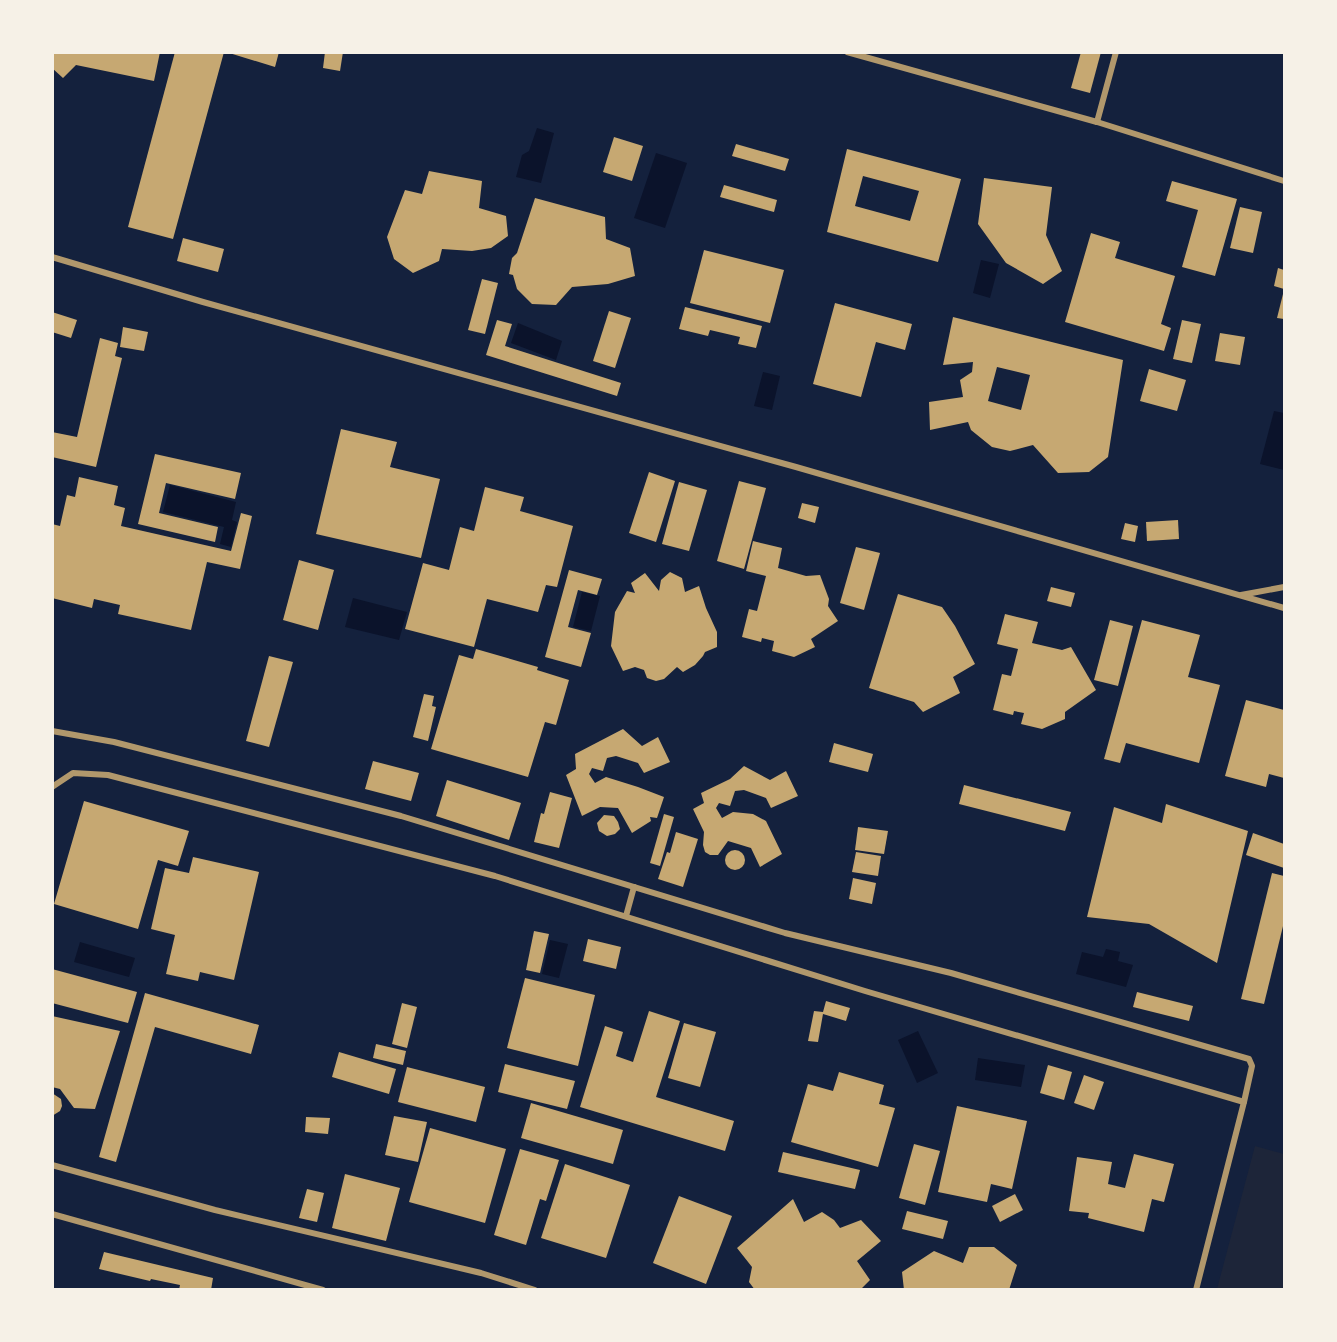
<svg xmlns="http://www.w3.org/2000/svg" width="1337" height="1342" font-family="Ubuntu,sans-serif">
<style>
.green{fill:#1d2539}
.water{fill:#0b132b}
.building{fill:#c6a872;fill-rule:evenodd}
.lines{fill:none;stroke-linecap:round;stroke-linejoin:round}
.minor{stroke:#b1986c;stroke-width:6}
</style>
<rect width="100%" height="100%" fill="#14213d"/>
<path class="green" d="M1255 1146 1284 1154V1289H1217Z"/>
<g class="water">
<path d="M537 128 554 133 541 183 516 177 522 155 529 151Z"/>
<path d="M656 153 687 163 665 228 634 218Z"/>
<path d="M981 260 999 264 990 298 973 293Z"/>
<path d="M518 323 562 341 556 360 511 343Z"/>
<path d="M763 372 780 376 772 410 754 406Z"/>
<path d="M1274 411 1284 413V470L1260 464Z"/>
<path d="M170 485 236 502 232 520 237 522 231 547 220 544 224 527 163 512Z"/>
<path d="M582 592 600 596 591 631 573 627Z"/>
<path d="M353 598 407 612 399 640 345 627Z"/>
<path d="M550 940 568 944 559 978 542 974Z"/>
<path d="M80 942 135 958 129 977 74 962Z"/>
<path d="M1106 949 1120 952 1118 961 1133 965 1126 987 1076 974 1082 952 1103 957Z"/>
<path d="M918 1031 938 1073 917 1083 898 1040Z"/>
<path d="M978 1058 1025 1065 1021 1087 975 1080Z"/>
</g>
<g class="building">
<path d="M52 52H160L154 81 76 65 63 78 52 68Z"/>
<path d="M175 52H224L173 239 128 227Z"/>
<path d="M226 52H279L275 67Z"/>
<path d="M325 52H343L340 71 323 68Z"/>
<path d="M1081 52H1101L1090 93 1071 88Z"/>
<path d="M614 137 643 146 632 181 603 172Z"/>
<path d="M736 144 789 159 785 171 732 156Z"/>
<path d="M847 149 961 179 938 262 827 232ZM863 176 919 191 910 221 855 206Z"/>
<path d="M429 171 482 181 479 208 506 216 508 236 491 248 472 251 442 249 439 261 413 273 394 259 387 237 405 190 422 194Z"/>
<path d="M984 178 1052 187 1046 235 1062 271 1043 284 1006 263 978 224Z"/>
<path d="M1172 181 1237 199 1215 276 1182 267 1198 210 1166 201Z"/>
<path d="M724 185 777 200 774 212 720 197Z"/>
<path d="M535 198 605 217 606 239 630 248 635 276 608 284 572 287 556 305 532 304 517 289 513 275 509 274 512 258 517 253Z"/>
<path d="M1240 207 1262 212 1253 253 1230 248Z"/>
<path d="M1091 233 1120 242 1115 258 1175 276 1161 324 1171 328 1164 351 1065 322Z"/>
<path d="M183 238 224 249 218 272 177 261Z"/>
<path d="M704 250 784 270 770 323 690 303Z"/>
<path d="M1278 268 1284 270V289L1274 286Z"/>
<path d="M482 279 498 283 485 334 468 330Z"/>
<path d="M1284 290V319L1277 318Z"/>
<path d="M835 303 912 324 905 350 876 342 861 397 813 384Z"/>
<path d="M685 307 762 326 756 348 738 344 740 337 710 330 708 336 679 329Z"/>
<path d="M609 311 631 318 615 368 593 361Z"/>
<path d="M52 312 77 320 71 338 52 332Z"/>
<path d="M953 317 1123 360 1108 457 1089 472 1058 473 1033 445 1010 451 992 447 971 430 968 422 930 430 929 402 963 397 960 380 972 372 973 362 943 365ZM997 367 1030 375 1021 410 988 401Z"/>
<path d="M497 320 512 324 505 346 621 383 617 396 486 355Z"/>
<path d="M1182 320 1201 324 1192 363 1173 359Z"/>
<path d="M123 327 148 332 144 351 120 347Z"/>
<path d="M1220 333 1245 337 1240 365 1215 361Z"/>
<path d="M100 338 118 343 115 356 122 358 96 467 52 457V432L77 437Z"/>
<path d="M1149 369 1186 380 1177 411 1140 401Z"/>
<path d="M341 429 397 442 390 467 440 479 421 558 316 534Z"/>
<path d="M155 454 241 473 235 499 166 483 159 513 218 527 215 542 138 524Z"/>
<path d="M649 472 675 481 656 542 629 533Z"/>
<path d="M79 477 118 486 114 505 125 508 121 526 231 551 241 513 252 516 240 569 207 562 191 630 118 614 120 605 94 599 92 608 52 598V524L60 526 67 495 75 497Z"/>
<path d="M739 481 766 488 744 569 717 561Z"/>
<path d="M679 482 707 490 689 551 662 544Z"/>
<path d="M485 487 524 497 520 511 573 526 557 587 546 585 538 612 487 599 474 647 405 629 423 563 449 570 460 527 474 531Z"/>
<path d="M802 503 819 507 815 523 798 518Z"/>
<path d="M1178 520 1179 539 1147 541 1146 522Z"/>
<path d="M1125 523 1138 526 1135 542 1121 539Z"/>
<path d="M753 541 782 548 778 568 806 576 820 575 829 599 828 606 838 621 811 639 815 647 794 657 772 651 774 641 762 638 761 642 742 637 749 609 757 611 766 576 746 571Z"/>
<path d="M856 547 880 553 864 610 840 603Z"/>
<path d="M299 560 334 570 318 630 283 620Z"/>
<path d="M569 570 602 579 597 595 578 590 568 627 591 633 581 667 545 657Z"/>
<path d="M670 572 682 578 685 592 699 586 706 608 717 632V647L705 652 703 656 695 665 683 672 677 667 664 679 656 681 647 678 644 670 635 667 623 671 611 646 615 612 627 591 635 593 631 583 645 573 659 591 661 580Z"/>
<path d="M1051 587 1075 593 1071 607 1047 601Z"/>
<path d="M898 594 942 607 955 626 975 664 953 677 960 693 923 712 914 702 869 688Z"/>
<path d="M1005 614 1038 622 1032 643 1062 650 1071 647 1096 690 1065 712V719L1042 729 1021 724 1024 713 1014 711 1013 715 993 710 1002 674 1011 676 1018 649 997 644Z"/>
<path d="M1110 620 1133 626 1118 686 1094 680Z"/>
<path d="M1142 620 1200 635 1188 677 1220 685 1199 763 1126 743 1120 763 1104 759Z"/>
<path d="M476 649 538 667 537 670 569 680 556 725 545 722 528 777 431 749 459 655 473 659Z"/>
<path d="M269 656 293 662 269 747 246 741Z"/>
<path d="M424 694 434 696 432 706 436 707 428 741 413 737Z"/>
<path d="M1246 700 1284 710V778L1269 774 1266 787 1225 776Z"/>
<path d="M623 729 642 746 658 737 670 762 644 773 638 763 616 756 607 758 603 771 592 768 589 774 595 783 606 777 638 787 664 797 657 818 650 817 651 821 632 833 618 808 600 807 582 816 566 775 576 769 575 754Z"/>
<path d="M834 743 873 754 868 772 829 762Z"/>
<path d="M373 761 419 773 411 801 365 789Z"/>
<path d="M744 766 770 780 786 771 798 796 771 808 766 798 744 790 735 791 730 806 719 803 716 808 722 818 733 812 753 814 766 821 782 854 760 867 751 848 728 841 718 855H710L705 852 703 845 704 832 693 809 704 803 701 793 730 779Z"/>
<path d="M447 780 521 803 509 840 436 816Z"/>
<path d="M964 785 1071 812 1065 831 959 804Z"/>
<path d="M550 792 572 798 559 848 534 842 541 813 544 814Z"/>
<path d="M84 801 189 831 178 866 158 860 138 929 54 904Z"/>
<path d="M1166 804 1248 831 1217 963 1149 924 1087 917 1114 807 1162 823Z"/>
<path d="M664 814 674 817 660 866 650 863Z"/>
<path d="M604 815 614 816 618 822 620 829 615 834 607 836 599 831 597 823Z"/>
<path d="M858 827 888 831 884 854 855 850Z"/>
<path d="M676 832 698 839 683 887 658 879 667 852 670 853Z"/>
<path d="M1253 833 1284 844V868L1246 855Z"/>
<circle cx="735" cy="860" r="10"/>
<path d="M856 852 881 856 878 876 852 872Z"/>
<path d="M193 857 259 872 234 980 200 972 198 981 166 974 175 935 151 929 165 868 189 873Z"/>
<path d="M1272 873 1284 876V922L1264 1004 1241 999Z"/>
<path d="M853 878 876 883 872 904 849 899Z"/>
<path d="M534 931 549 934 540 973 526 970Z"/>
<path d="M588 939 621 947 616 969 583 961Z"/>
<path d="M52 969 137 992 128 1023 52 1003Z"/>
<path d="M525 978 595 995 578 1066 507 1048Z"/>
<path d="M1137 992 1193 1006 1189 1021 1133 1007Z"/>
<path d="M145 993 259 1025 251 1054 155 1027 116 1162 99 1157Z"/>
<path d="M826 1001 850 1008 846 1021 823 1014 818 1042 808 1041 814 1011 823 1012Z"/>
<path d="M402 1003 417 1007 407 1048 392 1044Z"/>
<path d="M649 1011 680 1021 656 1097 734 1121 725 1151 580 1107 605 1026 623 1032 616 1056 633 1062Z"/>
<path d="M52 1016 120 1031 95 1109 74 1108 60 1089 52 1087Z"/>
<path d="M684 1023 716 1032 700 1087 668 1078Z"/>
<path d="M376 1044 406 1051 403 1065 373 1058Z"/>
<path d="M339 1052 396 1069 389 1094 332 1077Z"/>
<path d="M505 1064 575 1081 567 1109 498 1092Z"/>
<path d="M1048 1065 1072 1072 1064 1100 1040 1093Z"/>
<path d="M407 1067 485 1087 476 1122 398 1102Z"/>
<path d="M839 1072 884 1085 879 1104 895 1108 878 1167 791 1142 808 1084 833 1091Z"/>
<path d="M1084 1075 1104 1082 1094 1110 1074 1103Z"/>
<path d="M52 1093 61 1099 62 1106 60 1111 52 1116Z"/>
<path d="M531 1103 623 1130 613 1164 521 1138Z"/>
<path d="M957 1106 1027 1121 1012 1189 991 1184 987 1202 938 1192Z"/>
<path d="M394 1116 427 1122 418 1162 385 1155Z"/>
<path d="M306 1117 330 1118 328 1134 305 1132Z"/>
<path d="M430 1128 506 1149 485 1223 409 1202Z"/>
<path d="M914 1144 940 1151 925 1205 899 1198Z"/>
<path d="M520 1149 559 1160 546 1201 540 1199 526 1245 494 1235Z"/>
<path d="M783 1152 860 1170 855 1189 778 1172Z"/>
<path d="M1134 1154 1174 1164 1164 1202 1152 1199 1144 1232 1088 1218 1089 1213 1069 1211 1077 1157 1112 1162 1108 1184 1125 1188Z"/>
<path d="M565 1164 630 1185 606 1258 541 1238Z"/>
<path d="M345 1174 400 1188 386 1241 332 1228Z"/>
<path d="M307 1189 324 1193 317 1222 299 1218Z"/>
<path d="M1015 1194 1023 1210 1000 1222 992 1206Z"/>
<path d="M679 1196 732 1216 706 1284 653 1263Z"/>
<path d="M793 1199 804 1222 822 1212 834 1220 840 1228 861 1220 881 1241 857 1261 870 1280 860 1290H755L749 1282 752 1267 737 1248Z"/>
<path d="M907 1211 948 1221 943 1239 902 1229Z"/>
<path d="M969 1247H994L1017 1265 1009 1290H904L902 1272 934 1251 963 1263Z"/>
<path d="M104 1252 213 1278 211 1290H179L180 1285 151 1279 150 1281 99 1269Z"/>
</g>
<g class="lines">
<g class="minor">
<path d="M847 52 1097 122 1284 181"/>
<path d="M1097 122 1116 52"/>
<path d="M52 257 203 302 796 467 1284 608"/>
<path d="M1241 595 1284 587"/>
<path d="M52 731 114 742 401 816 785 933 951 973 1249 1059 1252 1066 1244 1102 1196 1290"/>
<path d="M52 787 73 773 108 775 495 876 865 991 1244 1102"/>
<path d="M626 916 634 887"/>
<path d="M52 1165 215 1210 481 1273 535 1290"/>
<path d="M52 1214 323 1290"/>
</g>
</g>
<rect width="1337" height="1342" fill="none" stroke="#f6f1e7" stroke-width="108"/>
</svg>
